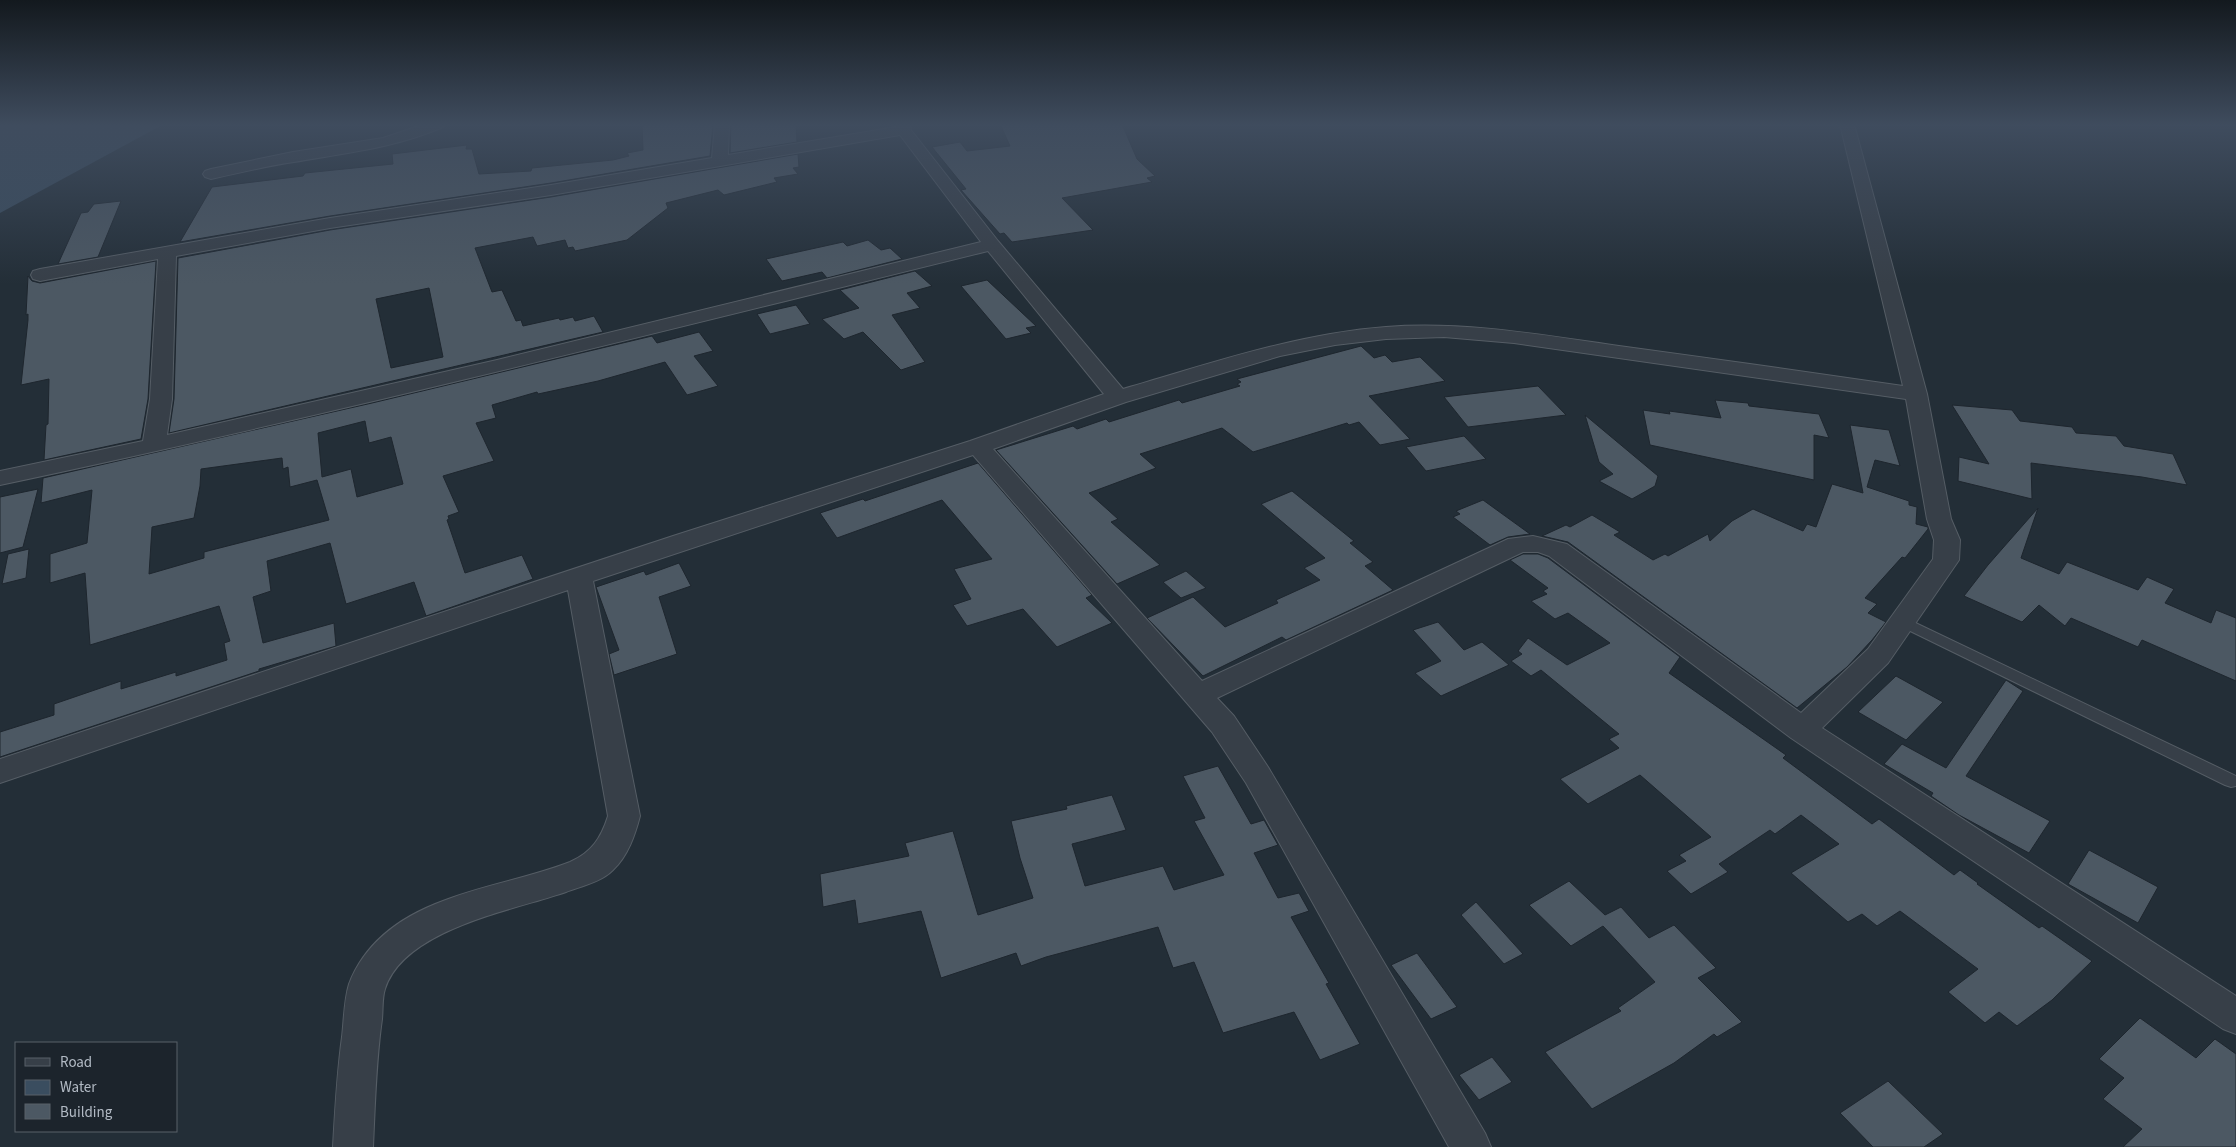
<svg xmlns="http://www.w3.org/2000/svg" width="2236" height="1147" font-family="'Source Sans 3',sans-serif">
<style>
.water{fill:#3a4d5f}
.building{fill:#4c5863;stroke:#1e262e;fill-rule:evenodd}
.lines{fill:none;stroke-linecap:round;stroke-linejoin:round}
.lane-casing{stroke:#555d65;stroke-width:2}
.street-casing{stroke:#555d65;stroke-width:2}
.lane{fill:#373f48;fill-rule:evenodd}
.street{fill:#373f48;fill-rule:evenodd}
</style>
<rect width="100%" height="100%" fill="#232e37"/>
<path class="water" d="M0 124H164L0 213Z"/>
<g class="building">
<path d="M642 124H713L710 156 551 183 330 216 180 242 212 187 303 176 305 173 393 164 392 154 467 145 466 149H472L479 174 531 171 532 168 613 160 629 156 627 153 643 150Z"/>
<path d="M731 124H796L797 142 730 153Z"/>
<path d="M1000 124H1122L1137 159 1155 176 1147 178 1152 182 1062 198 1093 230 1012 242 1004 233 1000 234 961 190 966 189 932 147 960 142 967 151 1010 146Z"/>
<path d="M798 154 799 167 793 168 798 174 774 178 777 182 724 195 718 190 666 203 668 208 627 240 575 251 573 247 568 248 565 240 537 246 533 237 475 248 492 292 502 290 516 321 521 320 523 326 559 318 560 320 573 317 575 321 594 316 603 332 169 433 174 399 178 258 330 230 551 197ZM429 288 443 357 391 368 376 299Z"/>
<path d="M121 201 98 257 58 264 81 213 88 212 94 204Z"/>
<path d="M868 240 881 250 890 248 902 259 827 278 822 272 782 281 766 259 843 242 847 246Z"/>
<path d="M156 261 148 399 141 439 44 460 46 425 48 424 49 379 21 385 28 320V314L26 315 28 276 32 281 40 283Z"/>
<path d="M915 271 932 286 907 293 920 308 892 315 925 362 901 370 863 332 844 339 822 319 859 308 840 290Z"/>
<path d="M987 280 1036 326 1026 328 1031 333 1006 339 961 286Z"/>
<path d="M796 305 810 324 770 334 757 314Z"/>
<path d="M699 332 713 351 694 356 718 386 687 395 665 362 598 381 538 394 537 392 492 405 496 418 476 423 494 461 443 476 459 512 448 516 449 519 447 520 465 573 522 555 533 579 426 616 414 582 346 604 330 543 267 561 271 591 253 597 263 643 334 623 336 646 259 669V671L0 757V732L54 715V704L121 681V689L176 672V676L227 660 224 643 230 641 219 606 90 645 85 573 50 583V554L87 543 92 490 41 503 43 478 372 403 652 336 657 343ZM365 421 369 443 391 437 403 484 357 497 351 469 322 477 318 433ZM282 458 283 469 288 467 290 487 317 480 329 520 204 552V558L149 574 152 527 194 518 200 486 201 469Z"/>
<path d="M1361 346 1374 358 1385 355 1392 362 1420 357 1445 381 1369 396 1410 439 1380 445 1359 422 1349 425 1347 423 1253 452 1222 428 1140 454 1156 468 1089 493 1118 519 1111 522 1160 565 1117 584 996 450 1073 426 1077 429 1106 419 1109 422 1179 400 1182 403 1240 386 1237 384 1241 382 1237 379Z"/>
<path d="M1538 386 1566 415 1468 427 1444 397Z"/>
<path d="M1715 400 1748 403 1749 406 1819 414 1829 438 1814 435V480L1650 445 1643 410 1670 414 1669 411 1721 418Z"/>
<path d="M1952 405 2012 410 2020 421 2072 427 2076 433 2116 436 2124 446 2173 454 2187 485 2142 477 2031 463 2032 499 1958 481 1959 457 1989 464Z"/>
<path d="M1585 415 1658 476 1655 486 1632 499 1599 481 1613 474 1599 462Z"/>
<path d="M1850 425 1889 430 1900 466 1875 460 1867 487 1909 501V505L1917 507 1916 524 1928 527V529L1905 558 1902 557 1865 598 1877 604 1868 613 1886 622 1872 640 1847 667 1797 708 1568 542 1542 536 1566 525 1570 527 1592 515 1620 532 1614 535 1653 560 1665 554 1668 556 1708 534 1710 541 1732 521 1753 509 1803 531 1807 524 1816 527 1832 484 1863 493Z"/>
<path d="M1464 436 1486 459 1426 471 1406 447Z"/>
<path d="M978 463 1092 595 1086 598 1112 623 1057 647 1023 609 967 626 953 605 971 599 954 569 992 559 942 500 837 538 820 513 863 499 865 501Z"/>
<path d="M38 489 23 547 0 553V497Z"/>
<path d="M1292 491 1354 541 1350 543 1373 562 1365 566 1393 590 1286 640 1282 637 1203 676 1147 618 1193 597 1225 627 1278 603 1276 600 1320 580 1304 568 1325 558 1261 504Z"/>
<path d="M1483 500 1530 534 1508 537 1490 545 1453 517 1460 514 1456 511Z"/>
<path d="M2038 508 2021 558 2059 574 2067 562 2138 590 2147 577 2174 589 2165 603 2211 623 2216 610 2236 618V681L2142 640 2138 647 2071 618 2065 626 2039 605 2022 622 1964 596 1988 565Z"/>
<path d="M29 549 26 578 2 584 8 554Z"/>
<path d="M1523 554H1538L1548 558 1680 657 1669 673 1786 755 1783 758 1872 824 1879 819 1954 875 1960 870 1978 883 1977 884 2039 928 2042 926 2092 961 2052 1000 2017 1026 1999 1012 1985 1023 1948 992 1978 969 1900 911 1877 926 1862 914 1848 922 1791 873 1839 844 1801 815 1775 834 1770 830 1719 864 1728 872 1691 894 1667 871 1686 861 1679 855 1711 837 1640 775 1588 804 1560 779 1619 748 1609 739 1619 734 1541 670 1531 676 1511 661 1522 654 1518 651 1528 638 1567 665 1610 643 1568 613 1555 619 1531 601 1547 594 1543 591 1548 588 1510 560Z"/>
<path d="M679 563 691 586 659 597 677 654 614 675 609 654 619 650 596 587 644 571 646 575Z"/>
<path d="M1186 571 1206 588 1181 598 1163 582Z"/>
<path d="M1438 622 1464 650 1482 642 1509 665 1441 696 1415 673 1441 661 1413 630Z"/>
<path d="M1896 676 1943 702 1906 740 1858 712Z"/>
<path d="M2006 680 2023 691 1966 776 2050 821 2029 853 1959 815 1931 796 1933 793 1884 764 1902 744 1946 768Z"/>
<path d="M1218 766 1251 824 1264 820 1278 845 1254 853 1278 898 1299 893 1309 911 1291 917 1329 983 1326 984 1360 1044 1320 1060 1294 1012 1223 1033 1194 962 1173 968 1158 927 1046 957 1021 966 1016 953 941 978 921 911 858 924 855 900 823 907 820 874 909 856 905 843 953 831 978 915 1033 898 1020 858 1011 821 1067 809 1066 806 1112 795 1126 830 1072 844 1085 886 1163 866 1174 890 1224 875 1194 821 1205 818 1183 776Z"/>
<path d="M2089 850 2158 887 2138 923 2068 884Z"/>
<path d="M1569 881 1605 915 1621 907 1649 938 1674 925 1716 968 1698 978 1742 1022 1717 1037 1714 1034 1674 1063 1592 1109 1545 1052 1621 1011 1618 1008 1655 982 1603 926 1571 946 1529 905Z"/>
<path d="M1476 902 1523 954 1504 964 1461 915Z"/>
<path d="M1417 953 1457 1007 1431 1019 1391 965Z"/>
<path d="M2140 1018 2196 1058 2215 1039 2236 1054V1147H2123L2142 1129 2103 1099 2124 1078 2099 1059Z"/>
<path d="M1492 1057 1512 1082 1479 1100 1459 1075Z"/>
<path d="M1888 1081 1943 1134 1924 1147H1873L1840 1113Z"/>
</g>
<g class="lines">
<g class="lane-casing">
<path id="lane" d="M1903 617 2236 776V786L2231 787 2225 785 1898 625 1896 622 1898 619Z"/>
</g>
<g class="street-casing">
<g id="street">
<path d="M425 124H445L443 127C395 148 345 153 294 162 266 166 239 173 211 179L205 177 203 174 205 171 211 169 293 152 383 138Z"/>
<path d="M715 124H729L728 155 896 127V124H910L911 130 998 241 1123 389C1209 364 1295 334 1386 327 1464 321 1542 335 1619 346 1714 359 1808 372 1903 386L1840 124H1854L1927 394 1951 519 1960 540 1959 560 1888 663 1822 728 2236 996V1034L2223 1029 1791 738 1549 556 1538 552H1523L1217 698 1234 716 1268 767 1485 1133 1491 1147H1449L1246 783 1212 732 973 455 593 581 640 816C635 835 628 856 613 870 601 882 582 886 566 892 514 910 404 929 385 989 382 998 383 1009 382 1019 376 1061 375 1104 373 1147H333C335 1110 337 1073 342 1037 344 1020 344 1000 349 984 365 942 402 916 443 901 484 885 529 878 570 862 592 852 601 838 608 816L568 590 0 783V759L673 536 970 441 1104 394 988 251C659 332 331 415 0 485V471L143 441 150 399 158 259 40 281 33 279 31 275 33 271 40 269 330 218 551 185 712 158ZM900 135 981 242 497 360 167 435 172 399 176 256 330 228 551 195ZM1444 337 1514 343 1906 399 1927 519 1934 540 1933 559 1868 649 1801 713 1567 544 1533 536 1508 539 1202 681 993 449 1126 402 1280 356 1335 345 1386 339Z"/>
</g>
</g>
<use href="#lane" class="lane"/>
<use href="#street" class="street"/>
</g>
<linearGradient id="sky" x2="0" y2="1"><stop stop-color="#13191e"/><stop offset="0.44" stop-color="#3f4c5e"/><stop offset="1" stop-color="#3f4c5e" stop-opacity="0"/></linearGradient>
<rect width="2236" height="284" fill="url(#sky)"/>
<rect x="15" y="1042" width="162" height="90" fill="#1c242c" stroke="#586069"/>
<rect x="25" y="1058" width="25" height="8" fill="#373f48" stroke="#586069"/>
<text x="60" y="1067" font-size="15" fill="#b2bac4">Road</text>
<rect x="25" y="1080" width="25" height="15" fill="#3a4d5f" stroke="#586069"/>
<text x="60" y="1092" font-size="15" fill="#b2bac4">Water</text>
<rect x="25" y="1104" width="25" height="15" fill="#4c5863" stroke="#586069"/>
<text x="60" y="1117" font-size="15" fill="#b2bac4">Building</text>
</svg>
